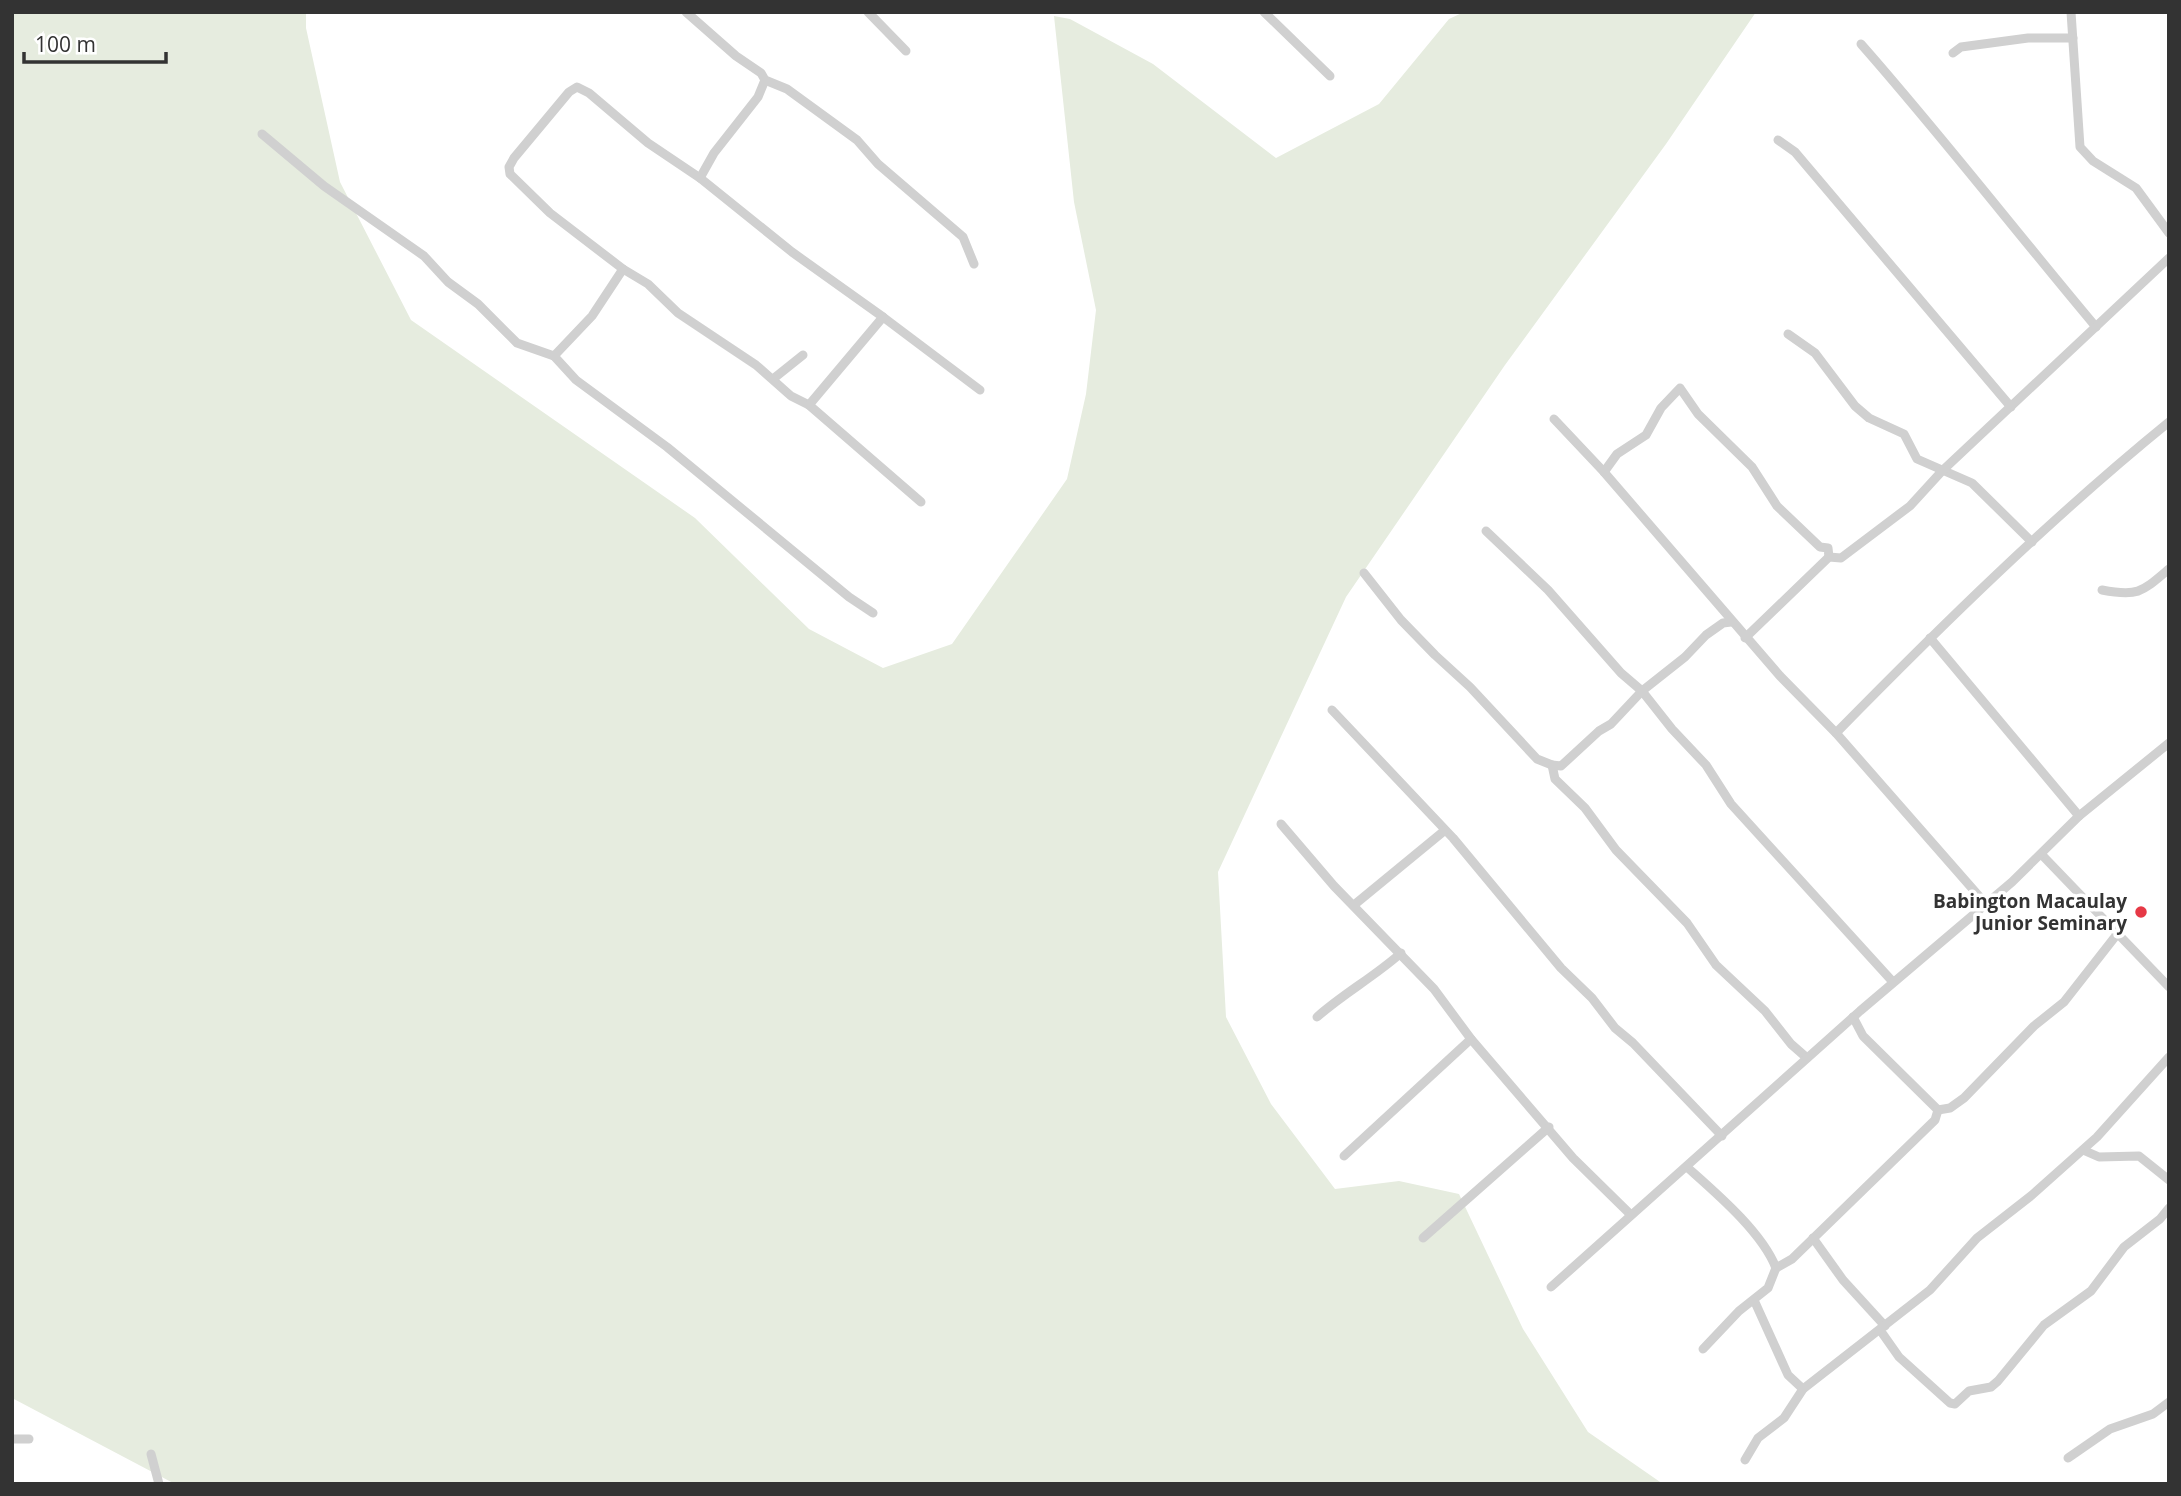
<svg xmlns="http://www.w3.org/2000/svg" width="2181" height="1496" font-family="'Open Sans',sans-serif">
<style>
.green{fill:#e6ecdf}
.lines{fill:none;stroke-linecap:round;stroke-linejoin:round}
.street{stroke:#d0d0d0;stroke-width:9}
.poi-dot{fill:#e63946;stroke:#fff;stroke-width:2.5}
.labels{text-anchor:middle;stroke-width:7;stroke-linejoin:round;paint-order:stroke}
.poi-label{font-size:19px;font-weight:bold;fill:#333;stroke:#fff;text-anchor:end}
</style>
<rect width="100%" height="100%" fill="#fff"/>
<path class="green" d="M12 12H306V28L340 182 411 320 695 518 809 629 883 668 952 644 1067 479 1086 394 1096 310 1074 202 1054 16 1070 19 1153 64 1276 158 1379 104 1449 19 1464 12H1756L1666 144 1505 365 1346 597 1218 872 1226 1017 1271 1104 1335 1189 1399 1181 1459 1194 1523 1329 1588 1432 1663 1484H175L12 1398Z"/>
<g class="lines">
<g class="street">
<path d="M686 12 736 56 761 73 765 80 787 89 857 140 878 164 963 237 974 264"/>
<path d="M868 12 906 51"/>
<path d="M1264 12 1330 76"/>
<path d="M2071 12 2080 147 2093 161 2136 188 2169 233"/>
<path d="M1861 44C1942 136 2017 233 2096 327"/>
<path d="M1953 53 1961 47 2028 38H2073"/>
<path d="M262 134 324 186 424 256 448 282 478 304 517 343 554 356"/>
<path d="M1778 140 1795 152 2011 407"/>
<path d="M700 178 714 153 758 97 765 80"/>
<path d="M623 269 648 284 678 313 756 365 791 396 809 405 921 502"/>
<path d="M883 317 980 390"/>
<path d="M1788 334 1815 353 1855 406 1869 418 1904 434 1917 459 1972 483 2032 542"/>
<path d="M773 379 803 355"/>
<path d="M809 405 883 317 792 252 700 178 648 143 589 93 577 87 569 92 514 158 509 167 510 174 550 213 623 269 592 316 554 356 576 380 667 447 849 597 873 613"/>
<path d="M1554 419 1604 472 1780 676 1836 733 1985 903"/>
<path d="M1604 472 1617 454 1646 435 1661 408 1680 388 1698 414 1752 467 1777 506 1820 547 1828 548 1829 557"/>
<path d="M1486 531 1548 590 1621 673 1642 691 1672 729 1706 765 1731 804 1893 982"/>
<path d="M1364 573 1401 620 1435 655 1470 687 1537 759 1552 765"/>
<path d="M2102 590C2138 597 2142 592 2169 569"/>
<path d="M1731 622 1723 623 1706 635 1685 657 1642 691 1611 724 1599 731 1561 766 1552 765 1555 779 1585 808 1616 850 1687 923 1716 965 1765 1011 1791 1044 1807 1058"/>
<path d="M1745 638 1829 557 1841 558 1910 506 1942 471 2169 258"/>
<path d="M1930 638 2079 816"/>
<path d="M1332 710 1453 838 1561 968 1592 998 1615 1028 1633 1043 1722 1136"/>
<path d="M1836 733C1942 625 2051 518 2169 422"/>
<path d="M1281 824 1334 886 1434 989 1471 1039 1573 1158 1630 1214"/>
<path d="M2042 855 2169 987"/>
<path d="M1354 905 1444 831"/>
<path d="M1317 1017C1344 993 1374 977 1401 953"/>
<path d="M1853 1017 1863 1036 1938 1110"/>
<path d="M1938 1110 1950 1108 1964 1098 2034 1026 2064 1002 2118 933"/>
<path d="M2083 1150 2099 1157 2139 1156 2169 1180"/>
<path d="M1344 1156 1471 1039"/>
<path d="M1688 1168C1716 1193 1762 1232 1776 1268L1768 1288 1739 1311 1703 1349"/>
<path d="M1423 1238 1549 1127"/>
<path d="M1813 1238 1843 1280 1885 1326"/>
<path d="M1776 1268 1792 1259 1935 1120 1938 1110"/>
<path d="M1551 1287 1860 1011 2012 882 2079 816 2169 743"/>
<path d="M1754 1300 1788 1375 1803 1389"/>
<path d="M1880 1330 1899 1357 1950 1403 1955 1404 1969 1391 1991 1387 1998 1381 2044 1325 2091 1291 2124 1247 2160 1219 2169 1208"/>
<path d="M12 1439H29"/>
<path d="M151 1454 159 1484"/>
<path d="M2068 1458 2110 1429 2153 1414 2169 1402"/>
<path d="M1745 1460 1758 1438 1784 1418 1803 1389 1930 1290 1977 1238 2032 1195 2097 1137 2169 1057"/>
</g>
</g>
<circle class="poi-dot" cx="2141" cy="912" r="7"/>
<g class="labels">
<g class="poi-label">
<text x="2127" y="908">Babington Macaulay<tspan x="2127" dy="22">Junior Seminary</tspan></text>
</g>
</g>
<rect width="2181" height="1496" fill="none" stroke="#333333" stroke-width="28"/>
<path d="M24 52v10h142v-10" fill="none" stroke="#333333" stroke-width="3.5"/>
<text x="35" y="52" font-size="21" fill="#333333" stroke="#ffffff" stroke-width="5" paint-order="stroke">100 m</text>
</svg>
